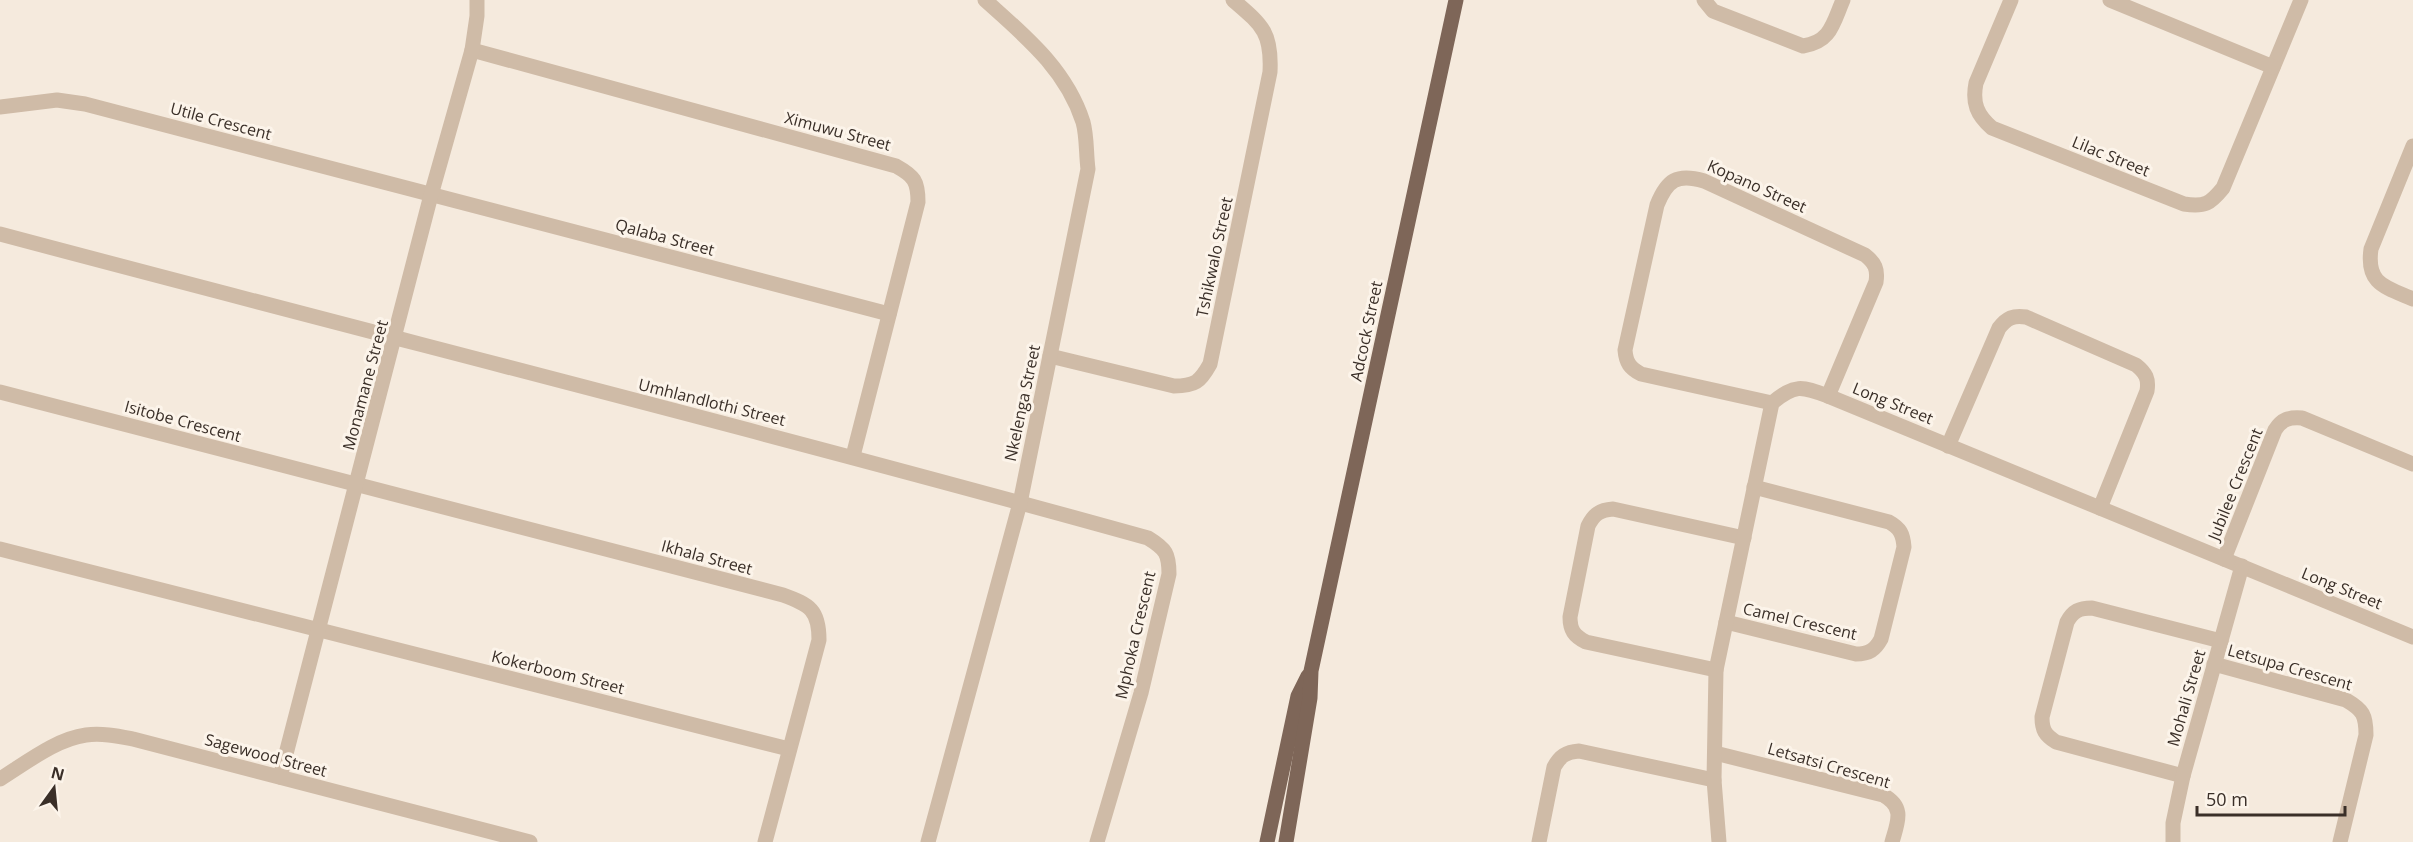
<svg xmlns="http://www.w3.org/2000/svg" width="2413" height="842" font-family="'Open Sans',sans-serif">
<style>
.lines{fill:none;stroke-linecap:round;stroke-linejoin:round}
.minor{stroke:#cfbba7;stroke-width:15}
.major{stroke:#7e6658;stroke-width:15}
.labels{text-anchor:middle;stroke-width:6;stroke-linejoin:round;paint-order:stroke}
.street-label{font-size:16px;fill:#3a2f28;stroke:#fcf4ea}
</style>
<rect width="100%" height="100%" fill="#f5eadd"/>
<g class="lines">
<g class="minor">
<path d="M1704 0 1713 11 1803 46C1831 42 1833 23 1843 0"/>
<path d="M2011 0 1976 83C1972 103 1977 115 1992 128L2184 204C2205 207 2210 204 2223 188L2301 0"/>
<path d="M2110 0 2273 67"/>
<path d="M472 50 896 166C914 176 918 181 918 202L853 456"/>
<path d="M0 107 57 100 85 104 889 314"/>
<path d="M2413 146 2371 249C2366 284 2385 287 2413 299"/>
<path d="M0 234C383 336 767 432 1148 538 1166 549 1169 554 1169 574L1141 693 1097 842"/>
<path d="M1050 356 1174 386C1195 386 1200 382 1210 364L1270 72C1272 32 1262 25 1233 0"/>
<path d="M0 392 783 595C810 605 819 610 819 640L765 842"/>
<path d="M1772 403 1641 374C1630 368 1626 363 1625 350L1657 205C1667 180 1677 173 1704 181L1865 255C1875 263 1878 269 1876 282L1828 396"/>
<path d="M1948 446 1999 328C2007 318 2013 315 2026 317L2136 365C2146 373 2149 379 2147 391L2100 508"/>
<path d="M0 549 789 749"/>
<path d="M2224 559 2275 430C2282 419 2289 417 2302 418L2413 464"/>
<path d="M1726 622 1856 654C1869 654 1875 650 1881 639L1904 547C1903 534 1900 528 1889 522L1754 487"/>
<path d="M2214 664 2346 700C2363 710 2366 715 2366 735L2340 842"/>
<path d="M1716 670 1586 642C1574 636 1570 630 1570 617L1588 526C1594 514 1600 510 1613 509L1744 538"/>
<path d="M1715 753 1883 795C1905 807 1898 821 1892 842"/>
<path d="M2183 776 2056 742C2045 735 2042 730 2042 717L2067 622C2073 611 2079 608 2092 608L2221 641"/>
<path d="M280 777 431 195 472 50 477 16V0"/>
<path d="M0 779C26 763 56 739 86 735 102 733 117 736 133 739L530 842"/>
<path d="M928 842 1020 503 1088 169C1086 154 1087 136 1083 122 1066 69 1025 36 985 0"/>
<path d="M1539 842 1554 767C1560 756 1566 752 1579 751L1714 780"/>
<path d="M1719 842 1714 780 1716 670 1772 403C1795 384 1801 386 1828 396L2413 637"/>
<path d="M2173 842V823L2183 776 2242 566"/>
</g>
<g class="major">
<path d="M1267 842 1298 696 1308 676"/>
<path d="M1286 842 1310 698 1311 671 1456 0"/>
</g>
</g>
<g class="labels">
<g class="street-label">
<text transform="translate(221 121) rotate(15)" y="6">Utile Crescent</text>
<text transform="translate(838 131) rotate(15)" y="6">Ximuwu Street</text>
<text transform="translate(2111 156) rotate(22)" y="6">Lilac Street</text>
<text transform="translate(1757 186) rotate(24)" y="6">Kopano Street</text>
<text transform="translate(665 237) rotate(15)" y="6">Qalaba Street</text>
<text transform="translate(1214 257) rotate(-78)" y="6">Tshikwalo Street</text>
<text transform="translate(1366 331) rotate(-78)" y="6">Adcock Street</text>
<text transform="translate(365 385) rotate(-75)" y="6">Monamane Street</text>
<text transform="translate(712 402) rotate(14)" y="6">Umhlandlothi Street</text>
<text transform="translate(1022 403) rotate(-78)" y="6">Nkelenga Street</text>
<text transform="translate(1893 403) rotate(22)" y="6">Long Street</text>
<text transform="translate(183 421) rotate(15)" y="6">Isitobe Crescent</text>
<text transform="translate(2235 484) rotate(-68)" y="6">Jubilee Crescent</text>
<text transform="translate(707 557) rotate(15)" y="6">Ikhala Street</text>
<text transform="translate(2342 588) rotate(22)" y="6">Long Street</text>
<text transform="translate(1800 621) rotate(13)" y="6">Camel Crescent</text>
<text transform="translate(1135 635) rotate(-77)" y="6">Mphoka Crescent</text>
<text transform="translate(2290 667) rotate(16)" y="6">Letsupa Crescent</text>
<text transform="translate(558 672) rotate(14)" y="6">Kokerboom Street</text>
<text transform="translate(2186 698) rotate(-74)" y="6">Mohali Street</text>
<text transform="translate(266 755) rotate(15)" y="6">Sagewood Street</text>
<text transform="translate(1829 765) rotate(16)" y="6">Letsatsi Crescent</text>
</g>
</g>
<g transform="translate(54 788) rotate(15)" stroke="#fcf4ea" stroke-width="4.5" paint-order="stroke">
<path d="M0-4.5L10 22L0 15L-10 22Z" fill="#3a2f28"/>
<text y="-9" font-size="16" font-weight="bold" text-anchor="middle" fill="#3a2f28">N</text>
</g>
<path d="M2197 806v9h148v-9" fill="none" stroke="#3a2f28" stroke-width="3"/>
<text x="2206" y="806" font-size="18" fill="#3a2f28" stroke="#fcf4ea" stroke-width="4.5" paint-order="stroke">50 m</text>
</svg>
